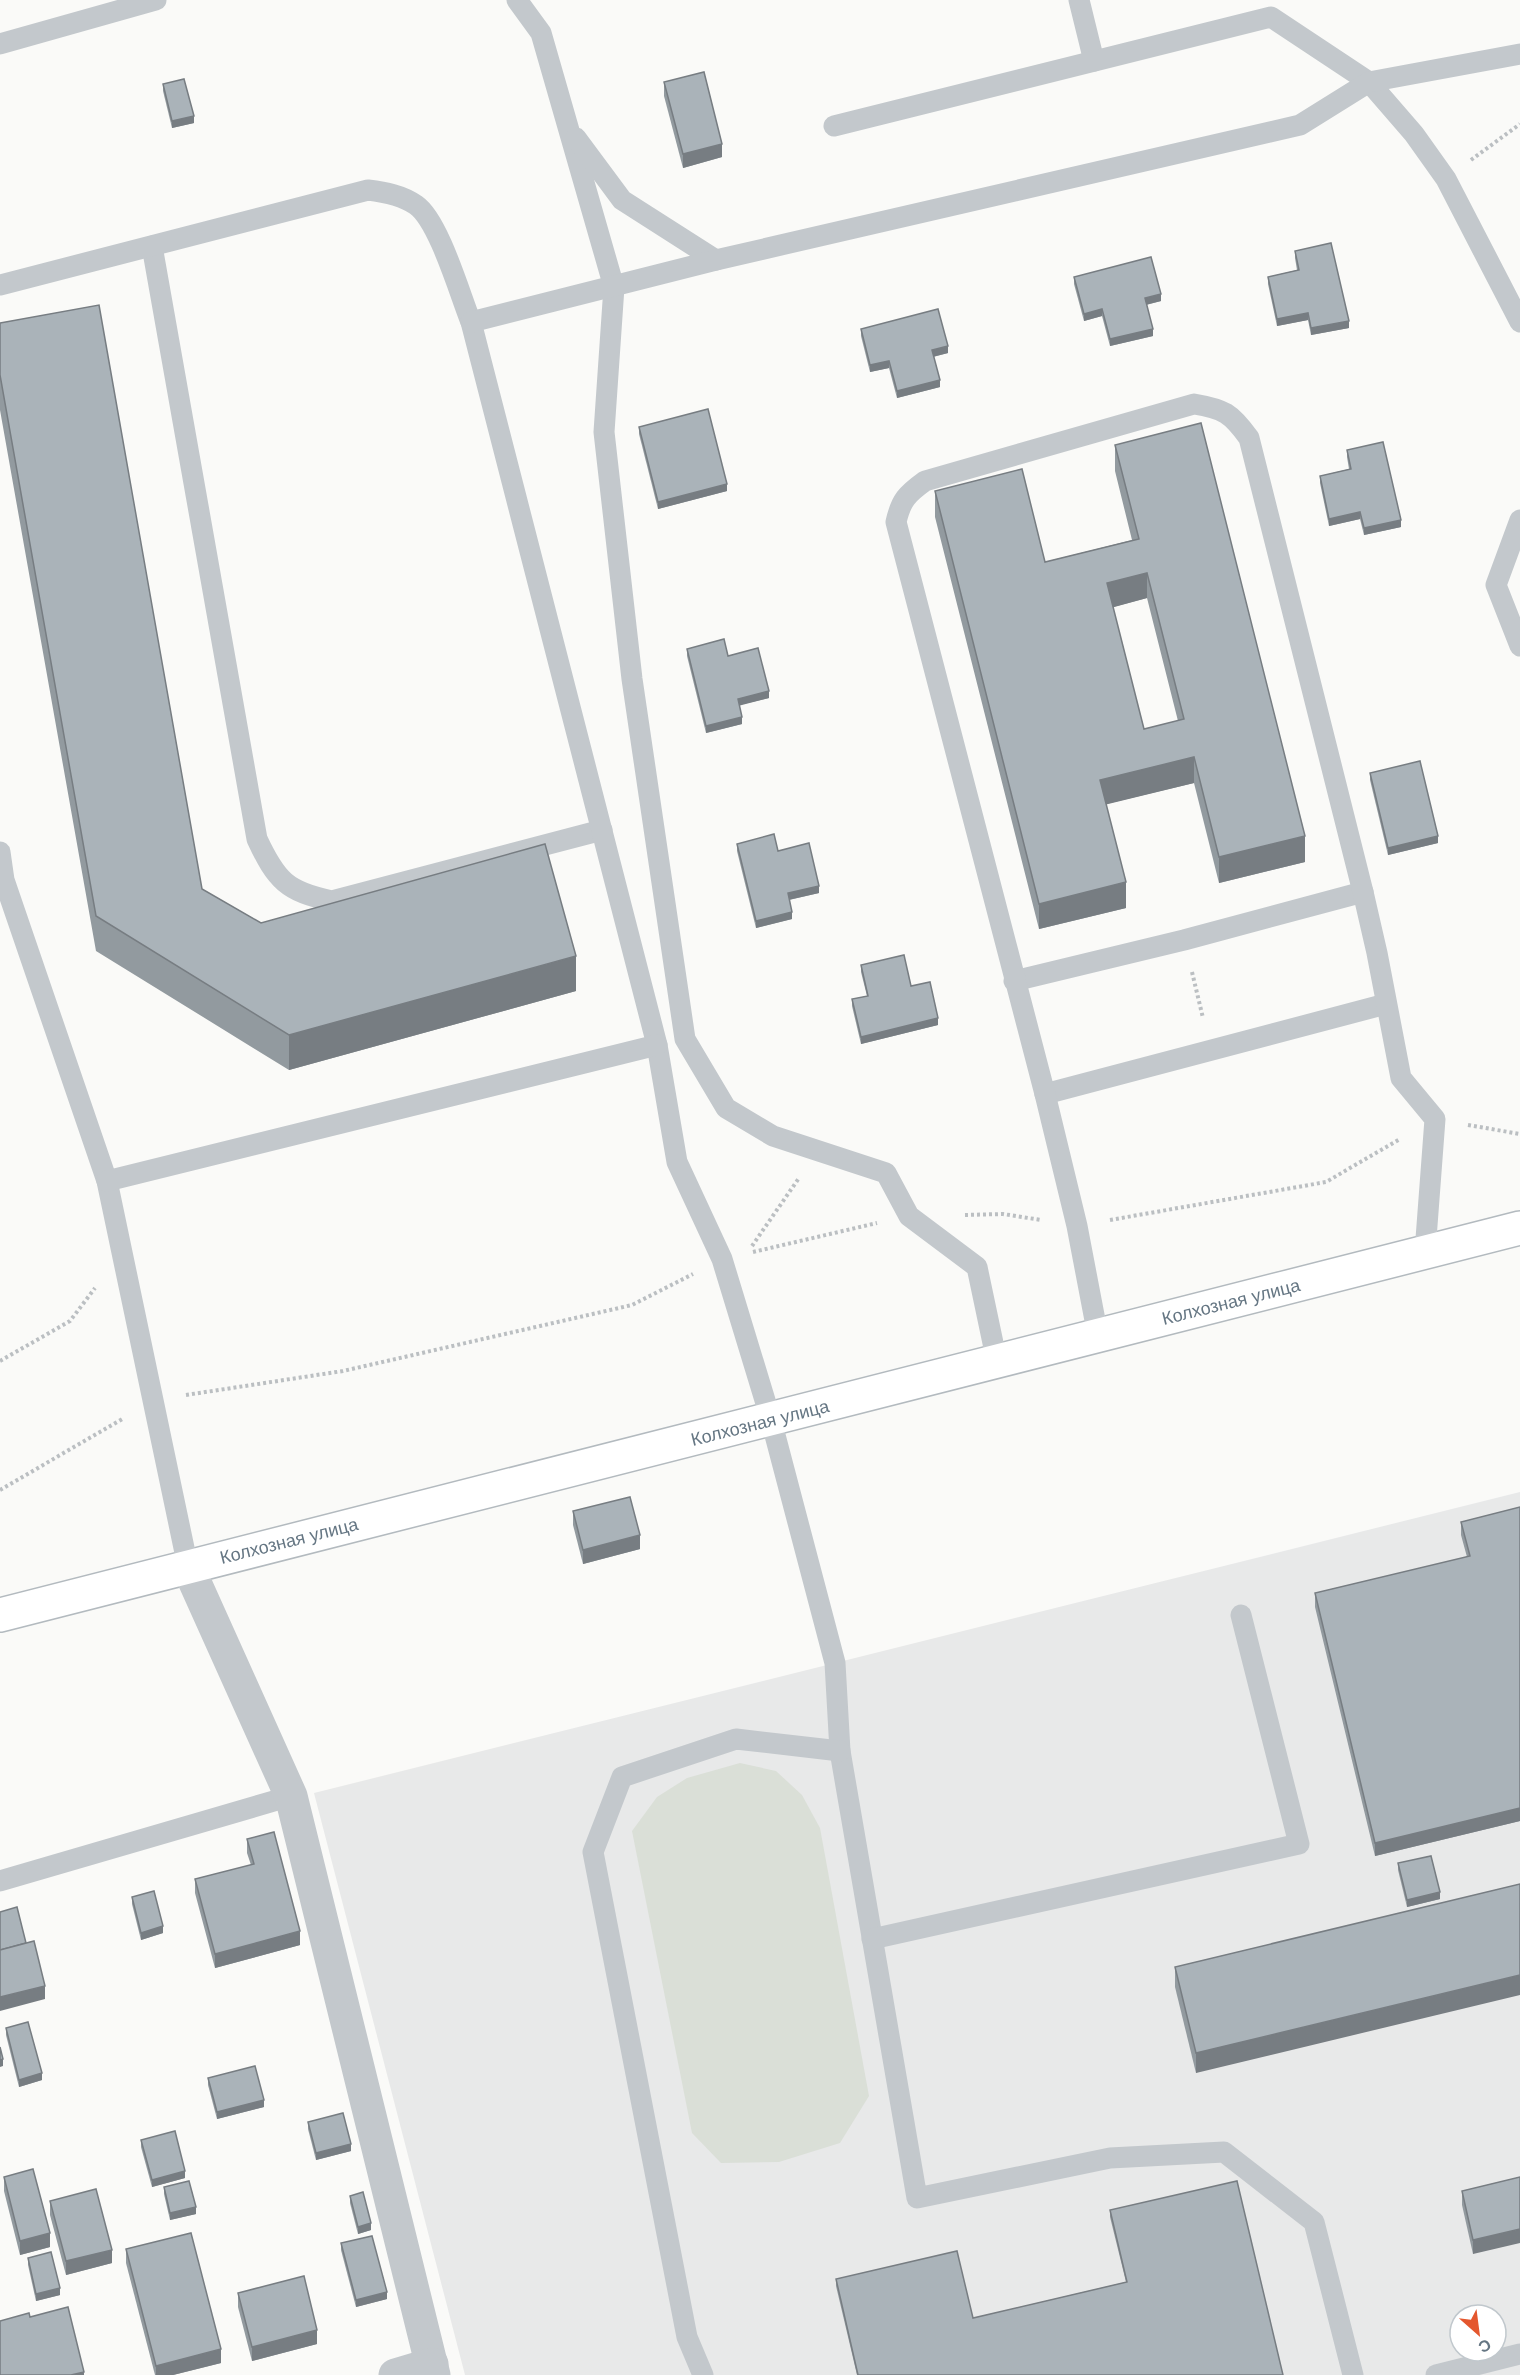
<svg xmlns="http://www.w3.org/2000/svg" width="1520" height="2375" font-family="Arial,sans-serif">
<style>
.built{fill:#e8e9e9;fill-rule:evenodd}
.pitch{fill:#dadfd7}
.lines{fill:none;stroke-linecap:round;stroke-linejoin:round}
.secondary-casing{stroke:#b3babf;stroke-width:36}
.path{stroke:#bbbfc2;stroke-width:4;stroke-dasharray:3 3;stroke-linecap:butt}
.lane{stroke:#c3c8cc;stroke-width:21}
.street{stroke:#c3c8cc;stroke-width:33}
.secondary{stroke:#fff;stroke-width:33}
.wall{fill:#929a9f;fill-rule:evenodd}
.shaded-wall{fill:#777d82}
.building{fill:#aab3b9;stroke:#777d82;stroke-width:1.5;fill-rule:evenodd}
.labels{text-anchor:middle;stroke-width:6;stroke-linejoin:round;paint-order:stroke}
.street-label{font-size:18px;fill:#657683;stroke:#fff}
</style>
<rect width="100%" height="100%" fill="#fafaf8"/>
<path class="built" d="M1520 1492V2375H465L314 1793ZM1460 2315H1496V2351H1460Z"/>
<path class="pitch" d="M740 1763 776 1771 802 1795 820 1828 869 2096 840 2143 779 2162 721 2163 692 2133 632 1831 657 1797 687 1778Z"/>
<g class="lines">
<g class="secondary-casing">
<path id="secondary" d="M0 1615 1520 1228"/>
</g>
<g class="path">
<path d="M1471 160 1520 124"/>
<path d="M1192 972 1203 1018"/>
<path d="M1468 1125 1520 1134"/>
<path d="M965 1215 1003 1214 1041 1220"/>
<path d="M1110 1220 1326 1182 1400 1139"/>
<path d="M752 1246 799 1178"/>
<path d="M753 1252 877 1223"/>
<path d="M0 1361 70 1321 95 1288"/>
<path d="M186 1395 343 1371 632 1305 693 1274"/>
<path d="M0 1490 124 1418"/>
</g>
<g class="lane">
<path d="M517 0 541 33 614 287 604 432 632 679 685 1039 726 1108 773 1136 886 1173 909 1216 977 1267 997 1362"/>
<path d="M1079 0 1094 61"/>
<path d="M0 44 156 0"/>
<path d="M834 126 1271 17 1369 82 1414 134 1446 179 1520 322"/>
<path d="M576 138 622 200 716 260"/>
<path d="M152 246 257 839C276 880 287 892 332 901L602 830"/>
<path d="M0 285 368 190C385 192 402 195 416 205 439 221 460 295 471 322L657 1045 677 1162 722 1259 771 1420 835 1663 840 1751 917 2198 1110 2158 1224 2152 1314 2222 1353 2375"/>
<path d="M471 322 716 260 1300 125 1369 82 1520 54"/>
<path d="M1520 520 1496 585 1520 646"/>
<path d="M0 852 4 880 107 1181 188 1567"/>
<path d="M1014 981 1184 940 1363 892"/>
<path d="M1045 1094 1386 1004"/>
<path d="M107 1181 657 1045"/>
<path d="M1098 1336 1077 1226 1045 1094 896 522C901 500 907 494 925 481L1194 404C1224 409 1231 413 1249 438L1363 892 1377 953 1401 1078 1435 1119 1425 1252"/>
<path d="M0 1881 291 1796"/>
<path d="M872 1939 1299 1844 1241 1615"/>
<path d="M703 2375 687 2337 593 1852 622 1777 736 1739 840 1751"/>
<path d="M1436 2375 1520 2354"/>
</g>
<g class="street">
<path d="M188 1567 291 1796 434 2375"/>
<path d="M395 2375 432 2364"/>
</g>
<use href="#secondary" class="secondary"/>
</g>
<g class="wall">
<path d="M664 82 722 157 683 168 664 96Z"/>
<path d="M163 84 194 123 172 128 163 91Z"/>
<path d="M1295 251 1349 328 1311 335 1308 320 1277 326 1268 284V277L1297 270 1295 258Z"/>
<path d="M1074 277 1161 301 1146 305 1153 336 1110 346 1102 316 1084 321 1074 284Z"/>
<path d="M0 323 202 889 261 923 576 991 289 1070 96 951 0 410Z"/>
<path d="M861 329 948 353 933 357 940 387 897 398 889 368 870 372 861 336Z"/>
<path d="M639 427 727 491 658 509 639 434Z"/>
<path d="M1115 445 1305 862 1219 883 1194 783 1106 804 1126 908 1039 929 935 517V491L1045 562 1132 540 1115 471ZM1147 598 1178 721 1144 729 1113 607Z"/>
<path d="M1347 450 1401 527 1364 535 1360 519 1329 526 1320 483V476L1349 469 1347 457Z"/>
<path d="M687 649 728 656 769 698 739 705 742 724 706 733 687 656Z"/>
<path d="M1370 773 1438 843 1388 855 1370 780Z"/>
<path d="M737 844 778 851 819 893 789 900 792 919 756 928 737 851Z"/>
<path d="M861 965 911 986 938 1025 861 1044 852 1006V999L867 996 861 972Z"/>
<path d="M1520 1507V1821L1375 1856 1315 1607V1593L1467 1557 1461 1535V1522Z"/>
<path d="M573 1511 640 1549 583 1564 573 1525Z"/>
<path d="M247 1839 300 1945 215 1968 195 1893V1879L251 1865 247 1853Z"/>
<path d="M1398 1863 1440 1899 1407 1907 1398 1870Z"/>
<path d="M1520 1884 1196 2073 1175 1987V1967Z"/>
<path d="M132 1897 163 1933 141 1940 132 1904Z"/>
<path d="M6 2028 42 2080 19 2087 6 2035Z"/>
<path d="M208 2078 264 2107 217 2119 208 2085Z"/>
<path d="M308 2122 351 2151 316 2160 308 2129Z"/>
<path d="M141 2140 185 2178 152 2187 141 2147Z"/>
<path d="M4 2177 50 2247 20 2255 4 2191Z"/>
<path d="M1520 2177 1473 2254 1462 2205V2191Z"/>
<path d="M164 2187 196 2214 170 2220 164 2194Z"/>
<path d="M350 2196 371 2230 358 2234 350 2203Z"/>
<path d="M50 2201 112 2263 66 2275 50 2215Z"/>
<path d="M1110 2210 1283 2375H857L836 2286V2279L973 2318 1126 2282 1110 2217Z"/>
<path d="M341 2243 387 2299 356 2307 341 2250Z"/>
<path d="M126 2249 221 2363 173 2375H155L126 2263Z"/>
<path d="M28 2258 60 2295 36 2301 28 2265Z"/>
<path d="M238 2293 317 2344 252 2361 238 2307Z"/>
</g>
<g class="shaded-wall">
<path d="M194 116V123L172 128V121Z"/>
<path d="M722 144V157L683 168V154Z"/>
<path d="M1161 294V301L1145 305V298Z"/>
<path d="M1102 309V316L1084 321V314Z"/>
<path d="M1308 313V320L1277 326V319Z"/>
<path d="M1349 321V328L1311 335V328Z"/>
<path d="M1153 329V336L1110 346V339Z"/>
<path d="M948 346V353L932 357V350Z"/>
<path d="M889 361V368L870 372V365Z"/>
<path d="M940 380V387L897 398V391Z"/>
<path d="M727 484V491L658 509V502Z"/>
<path d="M1360 512V519L1329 526V519Z"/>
<path d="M1401 520V527L1364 535V528Z"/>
<path d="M1147 573V598L1107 609V583Z"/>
<path d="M769 691V698L738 706V699Z"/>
<path d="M742 717V724L706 733V726Z"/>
<path d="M1194 757V783L1100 806V780Z"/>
<path d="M1305 836V862L1219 883V857Z"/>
<path d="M1438 836V843L1388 855V848Z"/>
<path d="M1126 882V908L1039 929V904Z"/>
<path d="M819 886V893L788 900V893Z"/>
<path d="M792 912V919L756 928V921Z"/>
<path d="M576 956V991L289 1070V1035Z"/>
<path d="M938 1018V1025L861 1044V1037Z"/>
<path d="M640 1535V1549L583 1564V1550Z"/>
<path d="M1520 1808V1821L1375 1856V1843Z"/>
<path d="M1440 1892V1899L1407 1907V1900Z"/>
<path d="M163 1926V1933L141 1940V1933Z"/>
<path d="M300 1931V1945L215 1968V1954Z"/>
<path d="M1520 1975V1995L1196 2073V2053Z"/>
<path d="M45 1986V1999L0 2011V1997Z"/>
<path d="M3 2059V2066L0 2067V2060Z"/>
<path d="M42 2073V2080L19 2087V2080Z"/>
<path d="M264 2100V2107L217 2119V2112Z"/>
<path d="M351 2144V2151L316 2160V2153Z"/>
<path d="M185 2171V2178L152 2187V2180Z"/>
<path d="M196 2207V2214L170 2220V2213Z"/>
<path d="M371 2223V2230L358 2234V2227Z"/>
<path d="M1520 2229V2243L1473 2254V2240Z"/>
<path d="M50 2233V2247L20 2255V2241Z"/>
<path d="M112 2250V2263L66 2275V2261Z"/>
<path d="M60 2288V2295L36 2301V2294Z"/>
<path d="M387 2292V2299L356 2307V2300Z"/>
<path d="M317 2330V2344L252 2361V2347Z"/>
<path d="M221 2349V2363L173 2375H156V2366Z"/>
<path d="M84 2372V2375H71Z"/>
</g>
<g class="building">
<path d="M704 72 722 144 683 154 664 82Z"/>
<path d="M184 79 194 116 172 121 163 84Z"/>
<path d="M1331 243 1349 321 1311 328 1308 313 1277 319 1268 277 1299 270 1295 251Z"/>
<path d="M1151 257 1161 294 1145 298 1153 329 1110 339 1102 309 1084 314 1074 277Z"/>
<path d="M99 305 202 889 261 923 545 844 576 956 289 1035 96 916 0 375V323Z"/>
<path d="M938 309 948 346 932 350 940 380 897 391 889 361 870 365 861 329Z"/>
<path d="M708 409 727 484 658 502 639 427Z"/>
<path d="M1201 423 1305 836 1219 857 1194 757 1100 780 1126 882 1039 904 935 491 1022 469 1045 562 1139 539 1115 445ZM1147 573 1184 719 1144 729 1107 583Z"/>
<path d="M1383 442 1401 520 1364 528 1360 512 1329 519 1320 476 1351 469 1347 450Z"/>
<path d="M724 639 728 656 758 648 769 691 738 699 742 717 706 726 687 649Z"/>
<path d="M1420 761 1438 836 1388 848 1370 773Z"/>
<path d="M774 834 778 851 809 843 819 886 788 893 792 912 756 921 737 844Z"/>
<path d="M904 955 911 986 930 982 938 1018 861 1037 852 999 868 996 861 965Z"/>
<path d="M630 1497 640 1535 583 1550 573 1511Z"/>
<path d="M1520 1507V1808L1375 1843 1315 1593 1470 1556 1461 1522Z"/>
<path d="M274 1832 300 1931 215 1954 195 1879 254 1864 247 1839Z"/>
<path d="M1431 1856 1440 1892 1407 1900 1398 1863Z"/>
<path d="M1520 1884V1975L1196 2053 1175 1967Z"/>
<path d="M154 1891 163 1926 141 1933 132 1897Z"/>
<path d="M17 1907 26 1943 0 1950V1912Z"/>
<path d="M34 1941 45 1986 0 1997V1950Z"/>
<path d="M28 2022 42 2073 19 2080 6 2028Z"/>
<path d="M0 2047 3 2059 0 2060Z"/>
<path d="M255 2066 264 2100 217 2112 208 2078Z"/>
<path d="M343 2113 351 2144 316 2153 308 2122Z"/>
<path d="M175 2131 185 2171 152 2180 141 2140Z"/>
<path d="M33 2169 50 2233 20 2241 4 2177Z"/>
<path d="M1520 2177V2229L1473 2240 1462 2191Z"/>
<path d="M189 2181 196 2207 170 2213 164 2187Z"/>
<path d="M1237 2181 1283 2375H858L836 2279 957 2251 973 2318 1127 2282 1110 2210Z"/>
<path d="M96 2189 112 2250 66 2261 50 2201Z"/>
<path d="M363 2192 371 2223 358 2227 350 2196Z"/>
<path d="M191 2233 221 2349 156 2366 126 2249Z"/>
<path d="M372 2236 387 2292 356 2300 341 2243Z"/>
<path d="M51 2252 60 2288 36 2294 28 2258Z"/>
<path d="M304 2276 317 2330 252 2347 238 2293Z"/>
<path d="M68 2307 84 2372 71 2375H0V2321L29 2313 30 2317Z"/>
</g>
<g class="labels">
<g class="street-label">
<text transform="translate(1231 1302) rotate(-14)" y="6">Колхозная улица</text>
<text transform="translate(760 1423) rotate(-14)" y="6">Колхозная улица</text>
<text transform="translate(289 1541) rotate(-14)" y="6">Колхозная улица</text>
</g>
</g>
<g transform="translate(1478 2333) rotate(152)"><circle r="28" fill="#ffffff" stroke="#c1c8cd" stroke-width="1.5"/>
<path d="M0-4.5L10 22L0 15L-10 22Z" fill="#e4572e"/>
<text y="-9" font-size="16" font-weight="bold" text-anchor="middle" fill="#657683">С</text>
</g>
</svg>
